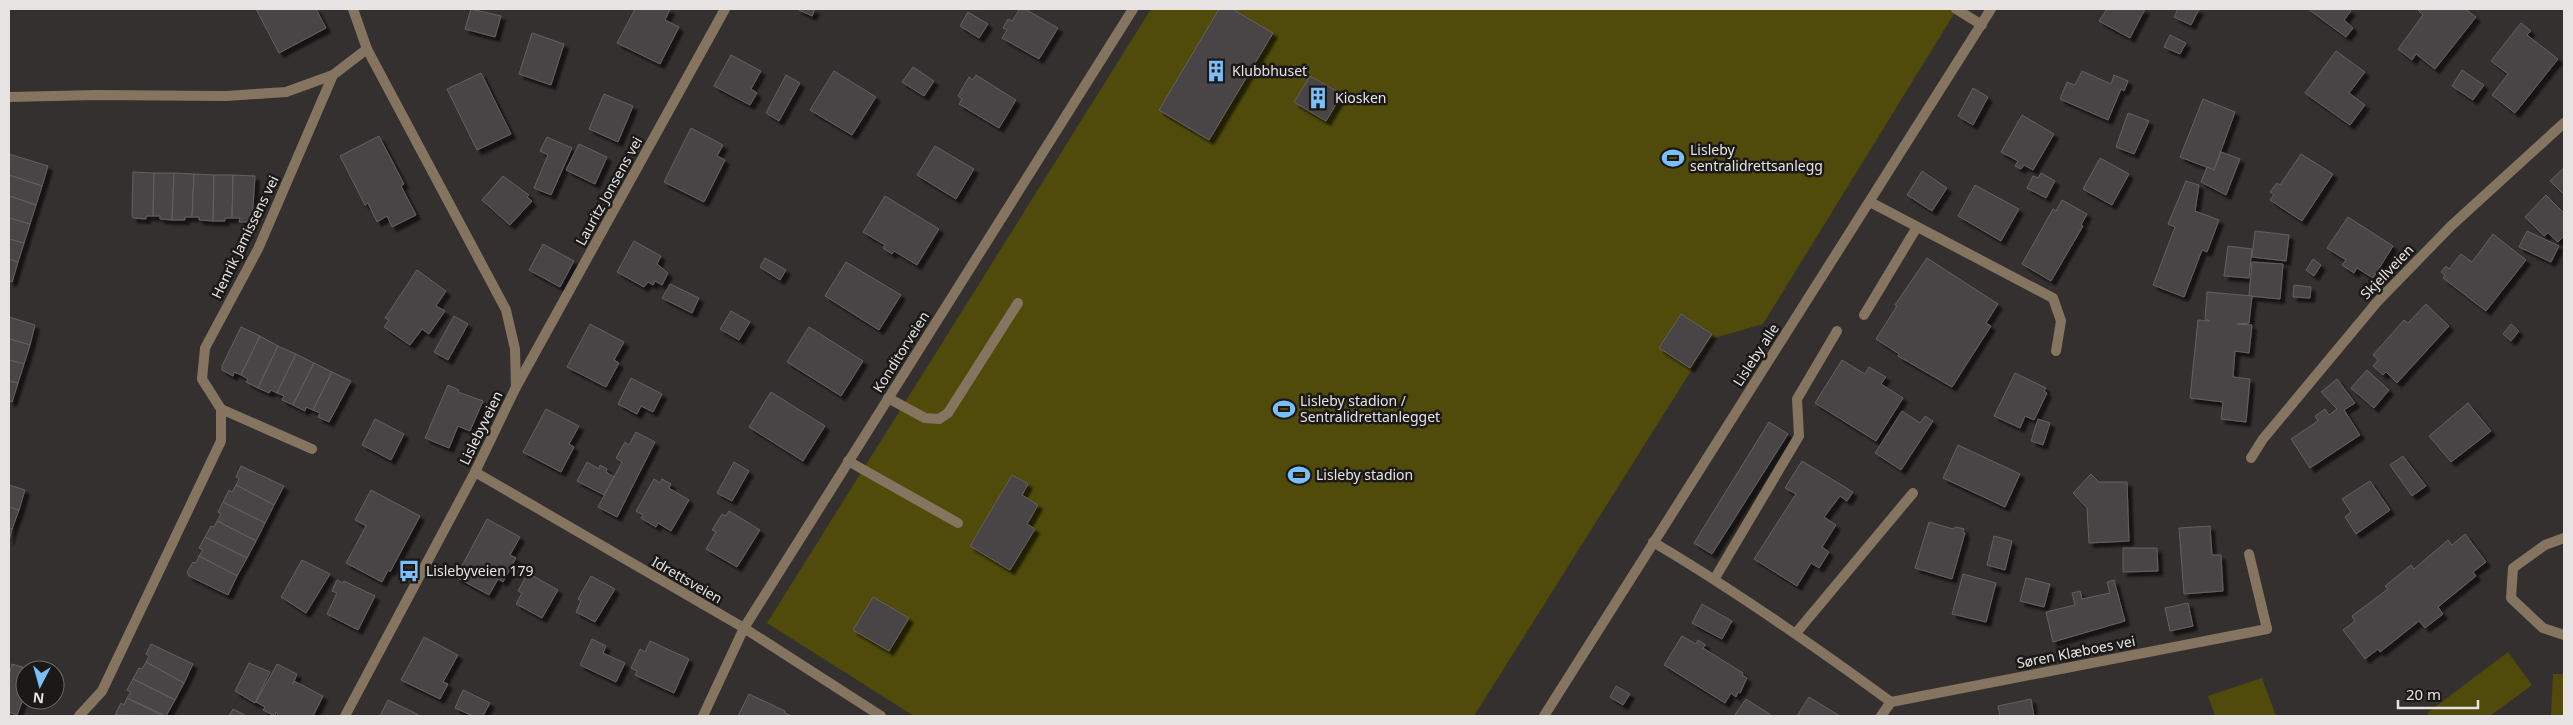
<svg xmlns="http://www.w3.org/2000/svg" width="2573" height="725" font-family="'Noto Sans',sans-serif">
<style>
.green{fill:#504a0b}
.building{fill:#494546;stroke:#656061;filter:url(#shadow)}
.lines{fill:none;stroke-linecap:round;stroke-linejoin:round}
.service{stroke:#85745f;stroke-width:10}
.minor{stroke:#85745f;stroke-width:10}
.tertiary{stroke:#85745f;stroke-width:10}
.labels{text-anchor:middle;stroke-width:5;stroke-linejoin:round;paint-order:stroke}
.poi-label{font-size:14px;fill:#e6e3e2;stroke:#1a1918;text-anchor:start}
.street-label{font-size:14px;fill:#e6e3e2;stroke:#1a1918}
</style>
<defs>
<filter id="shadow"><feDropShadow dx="4.5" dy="4.5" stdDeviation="1" flood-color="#0009"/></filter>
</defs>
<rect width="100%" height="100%" fill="#34302f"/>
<g class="green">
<path d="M1151 9H1957L1763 324 1711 339 1474 716H914L767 623Z"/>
<path d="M2508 652 2532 685 2490 716H2430L2427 713Z"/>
<path d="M2553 674H2564V716H2551Z"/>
<path d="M2262 678 2276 716H2215L2208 696Z"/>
</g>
<g class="building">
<path d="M256 9H316L326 28 279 53Z"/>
<path d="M471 9 501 16 495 37 465 29Z"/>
<path d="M635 9H670L665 20 679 27 660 64 617 43Z"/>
<path d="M797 9H815L812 16Z"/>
<path d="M1020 9H1025L1058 28 1039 59 1002 38 1007 30 1003 28 1008 19 1012 21Z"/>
<path d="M1219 9H1232L1273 33 1209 140 1159 110Z"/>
<path d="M2107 9H2145L2130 38 2099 21Z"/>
<path d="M2178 9H2199L2191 25 2174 17Z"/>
<path d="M2308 9H2348L2351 11 2344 20 2353 28 2346 37Z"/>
<path d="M2465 9 2476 17 2435 69 2416 54 2412 60 2398 49 2423 15 2417 9Z"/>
<path d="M968 12 988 24 979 38 960 26Z"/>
<path d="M2521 23 2531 31 2527 35 2558 59 2515 113 2492 95 2508 74 2491 61Z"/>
<path d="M532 33 564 44 551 85 519 74Z"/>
<path d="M2170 35 2186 43 2180 54 2164 47Z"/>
<path d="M2336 51 2365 72 2349 93 2365 105 2350 125 2305 93Z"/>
<path d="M731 55 761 71 751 89 757 93 750 105 714 86Z"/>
<path d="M913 67 934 81 924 96 902 82Z"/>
<path d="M2462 70 2484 85 2473 100 2452 86Z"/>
<path d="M834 71 876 97 852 135 810 110Z"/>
<path d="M2082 71 2111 84 2114 75 2128 81 2124 91 2121 89 2108 120 2060 99 2067 82 2075 85Z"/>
<path d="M481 73 511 134 477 150 447 89Z"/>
<path d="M786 75 800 83 779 121 766 113Z"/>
<path d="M976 75 1016 100 999 128 959 104 962 99 958 96 969 77 973 80Z"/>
<path d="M1310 76 1342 94 1326 121 1294 102Z"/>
<path d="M1973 88 1988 97 1973 125 1958 116Z"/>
<path d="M604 94 633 106 618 142 589 129Z"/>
<path d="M2203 99 2235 112 2214 170 2180 157Z"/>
<path d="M2128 113 2149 121 2134 154 2116 147Z"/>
<path d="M2022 115 2054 134 2033 170 2024 165 2021 169 2015 166 2018 161 2001 152Z"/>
<path d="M691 128 723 145 717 156 725 160 704 202 664 182Z"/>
<path d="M379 136 404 184 401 186 416 215 392 227 387 216 377 222 368 203 365 205 340 156Z"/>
<path d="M547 137 572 148 551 195 534 188 548 155 540 151Z"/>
<path d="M579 144 607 157 595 184 566 170Z"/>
<path d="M935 146 974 169 956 199 917 175Z"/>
<path d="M2221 152 2240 159 2226 195 2201 182 2207 167 2214 170Z"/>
<path d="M9 154 48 166 42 186 9 175Z"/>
<path d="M2301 154 2333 174 2302 221 2270 200 2274 195 2270 192 2277 183 2280 185Z"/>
<path d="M2100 158 2129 174 2112 205 2083 189Z"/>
<path d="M2564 168V195L2550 181Z"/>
<path d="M1922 171 1947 188 1932 211 1907 195Z"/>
<path d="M133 172 154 173 153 216H146V219L133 218 132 215Z"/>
<path d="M154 173H174L172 220 160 219V216H153Z"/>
<path d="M174 173 194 174 192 217H185V220H172Z"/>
<path d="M2041 173 2055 181 2046 198 2027 188 2033 176 2038 178Z"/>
<path d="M194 174 214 175 213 221 199 220V217H192Z"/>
<path d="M9 175 42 186 36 205 9 196Z"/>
<path d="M214 175H233L232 218H225V221H213Z"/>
<path d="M233 175 255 176 252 222H239L240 218H232Z"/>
<path d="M503 176 529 195 527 197 532 201 510 225 482 200Z"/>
<path d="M2186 181 2199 185 2195 211 2219 220 2207 252 2202 250 2184 297 2153 285 2175 227 2168 224Z"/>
<path d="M1975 185 2019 209 2001 241 1958 216Z"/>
<path d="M2546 195 2564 213V236L2558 242 2548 233 2544 236 2525 217Z"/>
<path d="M9 196 36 205 30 224 9 218Z"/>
<path d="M885 196 939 229 917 265 894 251 892 254 883 248 885 245 863 232Z"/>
<path d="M2062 200 2087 214 2081 225 2083 226 2051 281 2022 264 2053 209 2056 211Z"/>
<path d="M2348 217 2393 246 2373 278 2357 268 2354 273 2342 265 2346 260 2327 248Z"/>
<path d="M9 218 30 224 24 243 9 239Z"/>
<path d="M2255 231 2289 235 2286 261 2252 257Z"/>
<path d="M2527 231 2559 246 2551 262 2519 247Z"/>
<path d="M2493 234 2526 260 2486 311 2443 278 2445 275 2441 272 2446 266 2449 269 2461 254 2472 262Z"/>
<path d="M9 239 24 243 18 262 9 259Z"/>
<path d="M634 241 661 256 657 264 668 273 662 285 655 281 653 285 648 282 644 287 617 272Z"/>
<path d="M543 244 574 261 560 287 529 270Z"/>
<path d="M2228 246 2252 249 2249 278 2224 276Z"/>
<path d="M765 258 786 270 780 280 760 267Z"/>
<path d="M1927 258 1998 304 1986 323 1991 326 1952 387 1898 356 1899 354 1876 339 1897 306 1895 305Z"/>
<path d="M9 259 18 262 12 282 9 281Z"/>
<path d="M2313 259 2321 265 2314 276 2306 270Z"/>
<path d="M846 262 901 295 879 330 825 296Z"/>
<path d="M2252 262 2283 264 2280 299 2249 296Z"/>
<path d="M417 270 446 291 436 306 445 311 429 334 422 329 410 345 384 327 389 320 385 318Z"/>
<path d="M670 284 699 298 692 313 662 298Z"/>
<path d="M2294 285 2311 287 2310 298 2293 297Z"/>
<path d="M2207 292 2252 296 2249 323 2237 324 2252 325 2249 353 2235 351 2233 377 2250 379 2246 422 2221 419 2223 402 2190 398 2198 320 2210 321 2205 319Z"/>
<path d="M2426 304 2449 326 2397 383 2386 372 2383 375 2373 366 2378 360 2373 355 2404 320 2408 323Z"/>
<path d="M731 311 750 322 739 340 720 329Z"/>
<path d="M1681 314 1712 334 1690 368 1659 348Z"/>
<path d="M454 316 468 324 448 360 434 352Z"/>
<path d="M9 317 35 325 30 345 9 339Z"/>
<path d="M590 324 624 342 614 360 619 363 606 387 567 367Z"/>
<path d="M2511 324 2519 331 2511 341 2503 334Z"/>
<path d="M241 327 260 336 241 375 234 372 233 376 222 370V366Z"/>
<path d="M809 327 863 361 841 396 787 362Z"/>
<path d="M260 336 278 346 258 388 246 382 248 379 241 375Z"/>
<path d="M9 339 30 345 24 364 9 360Z"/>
<path d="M278 346 296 354 277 393 271 390 269 393 258 388Z"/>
<path d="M296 354 314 363 293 405 282 400 284 396 277 393Z"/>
<path d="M9 360 24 364 18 383 9 381Z"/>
<path d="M1842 360 1865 374 1869 367 1886 377 1881 384 1903 398 1876 441 1815 403Z"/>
<path d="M314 363 332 372 313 410 306 407 305 411 293 405Z"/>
<path d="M2367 370 2389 390 2374 408 2351 388Z"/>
<path d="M332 372 351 381 329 422 318 417 320 413 313 410Z"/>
<path d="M2015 373 2046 388 2044 391 2047 393 2034 420 2025 416 2020 428 1994 416Z"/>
<path d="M631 378 662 394 653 412 641 406 637 414 618 404Z"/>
<path d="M2337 379 2355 403 2344 410 2360 435 2310 468 2291 439 2318 421 2315 416 2325 409 2329 415 2337 409 2321 392Z"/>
<path d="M9 381 18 383 12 402 9 401Z"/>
<path d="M448 385 459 390 458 392 483 401 470 431 458 426 449 448 425 438Z"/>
<path d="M771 392 825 426 803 461 749 427Z"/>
<path d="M2468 403 2491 431 2451 462 2429 436Z"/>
<path d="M546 409 579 426 569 444 574 447 561 472 523 452Z"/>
<path d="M1902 411 1920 423 1925 416 1933 421 1901 470 1875 453Z"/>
<path d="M375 419 404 434 391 460 362 445Z"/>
<path d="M2038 419 2050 423 2043 445 2031 441Z"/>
<path d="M1769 422 1788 434 1712 554 1694 543Z"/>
<path d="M636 432 655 442 617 517 598 507 622 462 616 458 625 442 629 445Z"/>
<path d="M1958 445 2020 474 2005 507 1943 478Z"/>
<path d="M2403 456 2426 486 2412 496 2390 465Z"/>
<path d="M1802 461 1853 492 1847 501 1840 496 1824 517 1836 525 1822 547 1829 552 1819 568 1811 563 1797 586 1754 559 1796 494 1785 488Z"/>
<path d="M587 462 599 469 600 465 607 469 606 472 614 477 604 495 577 481Z"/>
<path d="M734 462 749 471 732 501 717 493Z"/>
<path d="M241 466 284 486 274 505 236 485 239 479 236 477Z"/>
<path d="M2091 474 2099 482H2127L2129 541 2089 543 2087 508 2073 493Z"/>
<path d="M1012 475 1028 484 1022 495 1038 505 1027 524 1035 529 1010 570 970 546Z"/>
<path d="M654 479 660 483 662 479 671 484 669 488 689 500 671 531 658 523 656 527 641 518 643 515 636 511Z"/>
<path d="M2370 481 2390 510 2356 534 2345 517 2351 512 2342 499Z"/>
<path d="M9 485 25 490 19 510 9 507Z"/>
<path d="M236 485 274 505 265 523 223 502 229 490 232 492Z"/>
<path d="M371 490 420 516 390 572 388 570 382 582 346 563 366 526 355 520Z"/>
<path d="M223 502 265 523 256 541 217 521 221 514 218 512Z"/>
<path d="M9 507 19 510 12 529 9 528Z"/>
<path d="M729 511 760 530 737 567 706 549 716 532 712 530 722 514 726 516Z"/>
<path d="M487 519 520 537 510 555 516 558 503 582 498 579 489 595 456 577Z"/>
<path d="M217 521 256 541 247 558 205 537 211 526 214 527Z"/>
<path d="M1929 522 1953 529 1956 527 1964 529 1963 532 1965 533 1952 579 1915 568Z"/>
<path d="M2210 526 2212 555H2221L2223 591 2184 594 2179 528Z"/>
<path d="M9 528 12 529 9 541Z"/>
<path d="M2465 534 2486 562 2473 572 2476 576 2438 607 2443 614 2425 628 2419 621 2380 652 2378 649 2365 659 2343 630 2355 621 2352 616 2388 589 2385 586 2411 565 2414 569 2448 540 2452 545Z"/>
<path d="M1994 536 2012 541 2005 570 1987 565Z"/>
<path d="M205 537 247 558 237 576 199 556 203 550 199 548Z"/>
<path d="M2123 548H2157L2158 571 2123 572Z"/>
<path d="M199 556 237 576 228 595 189 576 187 572 193 562 196 563Z"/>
<path d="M302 560 330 574 306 613 281 597Z"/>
<path d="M528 573 558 590 542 618 516 604 522 593 518 591Z"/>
<path d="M1963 574 1996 583 1986 622 1952 614Z"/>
<path d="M591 576 615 589 595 622 576 612 581 601 578 599Z"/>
<path d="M2026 578 2050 584 2044 607 2020 601Z"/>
<path d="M337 580 343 583 344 581 375 596 358 630 327 614 337 593 332 591Z"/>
<path d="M2114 580 2125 621 2053 642 2046 612 2075 605 2072 593 2080 591 2082 599 2110 593 2107 582Z"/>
<path d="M873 597 909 618 889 651 853 630Z"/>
<path d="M2188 603 2193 626 2170 631 2165 608Z"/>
<path d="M1702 604 1732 621 1722 639 1692 623Z"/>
<path d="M1682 636 1696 644 1698 640 1706 645 1703 648 1743 673 1742 675 1747 678 1740 693 1738 692 1736 697 1731 693 1725 703 1664 665Z"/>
<path d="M424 637 458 655 443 682 448 684 440 699 401 680Z"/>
<path d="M592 639 606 646 603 653 625 663 616 682 580 665Z"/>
<path d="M650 641 689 659 674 693 635 675 637 671 631 668 640 649 645 652Z"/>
<path d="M151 644 193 664 184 683 146 662 149 656 146 654Z"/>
<path d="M146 662 184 683 175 700 133 679 139 668 142 669Z"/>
<path d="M249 663 270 672 255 703 235 691Z"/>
<path d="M12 664 32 670H25V694L17 715 9 712V675Z"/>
<path d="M277 664 297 674 293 684 294 681 323 696 313 716H279L276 712 275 716 263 710 265 707 256 702Z"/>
<path d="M133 679 175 700 166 716 127 698 131 692 127 690Z"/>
<path d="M1616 686 1630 694 1623 705 1610 697Z"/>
<path d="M463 690 490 703 483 716H473L455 708Z"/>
<path d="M749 694 785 711V713L792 716H738Z"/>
<path d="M1809 697 1840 716H1797Z"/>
<path d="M127 698 163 716 115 715 121 703 124 705Z"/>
<path d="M1746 699 1771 715 1770 716H1734Z"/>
<path d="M2031 699 2034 716H2000L1998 706Z"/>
<path d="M388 700 413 712 420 716H380Z"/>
<path d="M233 709 247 716H229Z"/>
</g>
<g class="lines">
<g class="service">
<path d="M1956 9 1982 25"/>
<path d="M1870 202 2053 298 2061 321 2056 351"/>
<path d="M1864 315 1917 227"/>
<path d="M888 398 925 418 939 419 948 413 1018 303"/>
<path d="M221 409 312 449"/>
<path d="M848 461 958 523"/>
<path d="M2564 538 2545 545 2513 568 2511 598 2543 628 2564 635"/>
<path d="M2249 554 2267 629"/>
<path d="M1715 578 1799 436 1797 399 1837 331"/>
</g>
<g class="minor">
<path d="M9 97 96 95 226 96 286 92 333 75 367 49"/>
<path d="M516 387 725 9"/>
<path d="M2251 458 2263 439 2377 302 2451 226 2564 123"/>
<path d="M475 472 744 628 881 716"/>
<path d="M1653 542C1736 591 1813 645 1891 702L1881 716"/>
<path d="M1796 633 1913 493"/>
<path d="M1891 702 2267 629"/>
<path d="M79 716 102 691 221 441V409L202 379 205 348 258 249 333 75"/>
<path d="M703 716 744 628 1133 9"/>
<path d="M1544 716 1991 9"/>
</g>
<path class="tertiary" d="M345 716 475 472 516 387 515 349 506 310 367 49 353 9"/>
</g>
<defs>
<g id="building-bare" transform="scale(1.725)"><path d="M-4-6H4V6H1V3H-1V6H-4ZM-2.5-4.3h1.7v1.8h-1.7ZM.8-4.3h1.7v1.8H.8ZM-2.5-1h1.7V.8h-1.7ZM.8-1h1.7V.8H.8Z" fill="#7abff8" stroke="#1a1918" stroke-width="2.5" paint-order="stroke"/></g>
<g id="stadium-bare" transform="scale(1.725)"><path d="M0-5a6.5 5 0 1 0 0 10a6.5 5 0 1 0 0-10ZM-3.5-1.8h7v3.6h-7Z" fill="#7abff8" stroke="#1a1918" stroke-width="2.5" paint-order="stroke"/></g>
<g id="bus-bare" transform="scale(1.725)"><path d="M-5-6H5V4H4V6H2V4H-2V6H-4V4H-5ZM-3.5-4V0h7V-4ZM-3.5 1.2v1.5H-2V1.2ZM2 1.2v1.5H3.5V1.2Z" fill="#7abff8" stroke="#1a1918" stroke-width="2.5" paint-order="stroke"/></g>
</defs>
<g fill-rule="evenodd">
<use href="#building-bare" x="1216" y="71"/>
<use href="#building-bare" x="1318" y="98"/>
<use href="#stadium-bare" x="1673" y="158"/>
<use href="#stadium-bare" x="1284" y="409"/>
<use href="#stadium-bare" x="1299" y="475"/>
<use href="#bus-bare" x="409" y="571"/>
</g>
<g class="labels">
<g class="poi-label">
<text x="1232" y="76">Klubbhuset</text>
<text x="1335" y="103">Kiosken</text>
<text x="1690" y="155">Lisleby<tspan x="1690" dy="16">sentralidrettsanlegg</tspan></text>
<text x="1300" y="406">Lisleby stadion /<tspan x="1300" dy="16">Sentralidrettanlegget</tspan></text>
<text x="1316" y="480">Lisleby stadion</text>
<text x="426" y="576">Lislebyveien 179</text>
</g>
<g class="street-label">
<text transform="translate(609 191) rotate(-61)" y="5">Lauritz Jonsens vei</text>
<text transform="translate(245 237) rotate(-64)" y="5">Henrik Jamissens vei</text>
<text transform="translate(2387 272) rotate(-46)" y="5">Skjellveien</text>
<text transform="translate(901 352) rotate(-58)" y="5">Konditorveien</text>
<text transform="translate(1756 355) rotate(-57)" y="5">Lisleby alle</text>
<text transform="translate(481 428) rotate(-64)" y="5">Lislebyveien</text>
<text transform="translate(687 580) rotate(30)" y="5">Idrettsveien</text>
<text transform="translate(2076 652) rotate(-11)" y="5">Søren Klæboes vei</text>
</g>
</g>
<rect width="2573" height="725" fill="none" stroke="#e6e3e2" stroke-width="20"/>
<g transform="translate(40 685) rotate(186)"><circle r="24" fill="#1a1918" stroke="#6c6a69"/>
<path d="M0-4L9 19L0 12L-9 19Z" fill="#7abff8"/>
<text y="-8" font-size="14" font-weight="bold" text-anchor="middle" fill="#e6e3e2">N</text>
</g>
<path d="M2398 700v8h80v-8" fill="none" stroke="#e6e3e2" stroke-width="2.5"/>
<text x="2406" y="700" font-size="15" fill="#e6e3e2" stroke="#1a1918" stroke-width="4" paint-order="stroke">20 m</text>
</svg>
